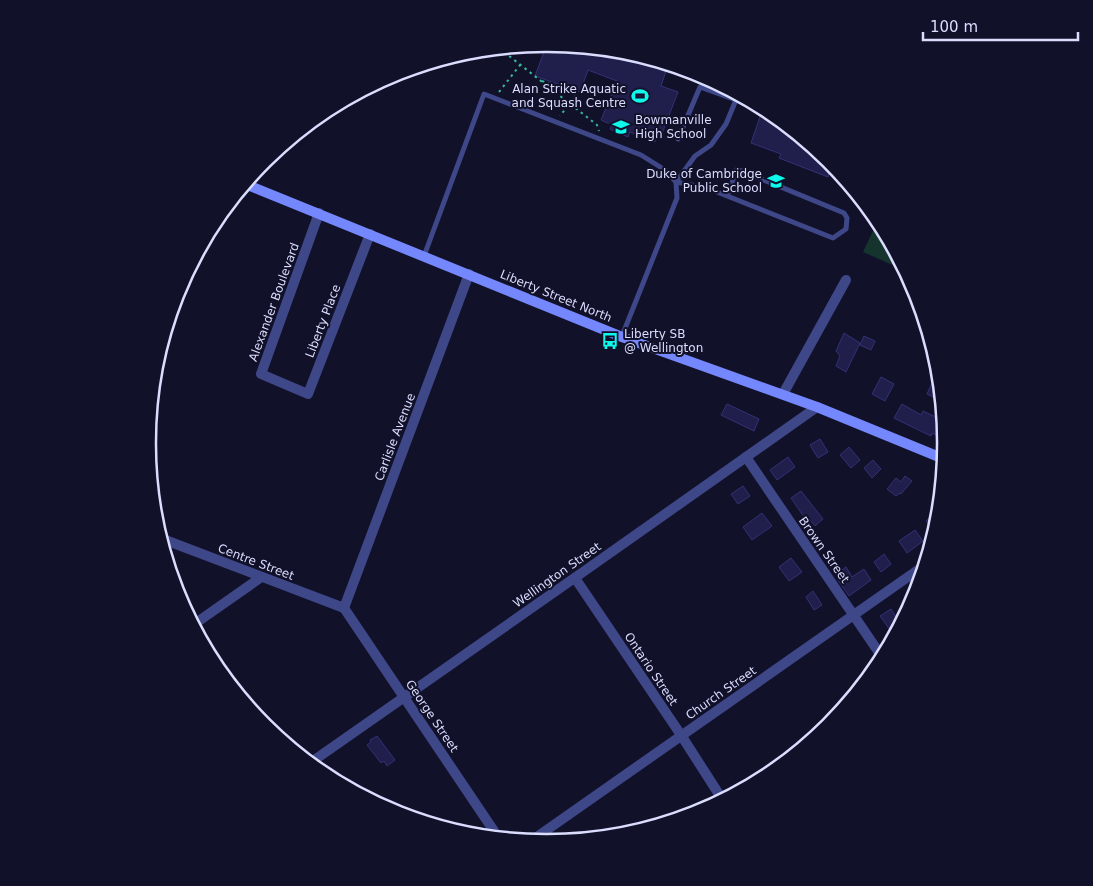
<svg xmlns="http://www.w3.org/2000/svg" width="1093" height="886" font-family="'DejaVu Sans',sans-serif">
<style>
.green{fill:#15342e}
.building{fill:#201e4a;stroke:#333176}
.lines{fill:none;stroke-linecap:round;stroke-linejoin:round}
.path{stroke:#34ba9c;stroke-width:2;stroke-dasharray:2.5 4;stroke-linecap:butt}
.lane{stroke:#3e4788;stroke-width:5}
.street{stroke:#3e4788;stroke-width:10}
.secondary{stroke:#7587fc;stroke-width:10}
.labels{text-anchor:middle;stroke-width:4;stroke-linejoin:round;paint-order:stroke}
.poi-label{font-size:12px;fill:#dbddfe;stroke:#12112a;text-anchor:end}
.street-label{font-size:12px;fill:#dbddfe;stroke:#12112a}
.rim{fill:none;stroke:#dbddfe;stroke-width:2.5}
</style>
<rect width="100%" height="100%" fill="#12112a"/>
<path class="green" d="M878 220 879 221 904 270 863 252Z"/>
<g class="building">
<path d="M547 44 625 51 668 65 661 86 678 92 660 139 656 137 655 142 630 132 628 137 610 129 612 125 601 120 617 81 588 70 580 92 535 76Z"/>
<path d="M763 108 829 161 843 178 829 172 828 177 779 158 781 154 751 143Z"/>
<path d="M844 333 860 343 846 372 836 366 840 356 836 351Z"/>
<path d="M864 336 875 341 871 350 860 345Z"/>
<path d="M881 377 894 384 885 401 872 394Z"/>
<path d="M932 383 940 387 937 399 927 394Z"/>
<path d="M727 404 759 419 754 431 721 415Z"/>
<path d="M902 404 921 415 923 411 944 421 945 440 932 433 931 436 894 418Z"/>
<path d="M820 439 828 452 818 458 810 445Z"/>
<path d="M849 447 860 460 851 468 840 455Z"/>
<path d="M788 457 795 467 777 480 770 470Z"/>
<path d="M873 460 881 469 872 478 864 468Z"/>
<path d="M905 476 912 481 901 494 900 493 896 496 887 489 896 478 901 482Z"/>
<path d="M743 486 750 496 738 504 731 494Z"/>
<path d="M801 491 823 519 815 526 806 515 804 517 791 498Z"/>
<path d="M939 509 938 521 935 531 926 521Z"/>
<path d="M762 513 772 526 752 540 743 527Z"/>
<path d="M915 530 923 541 907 553 899 541Z"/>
<path d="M884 554 891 564 881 572 874 562Z"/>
<path d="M791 558 802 572 789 581 779 567Z"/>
<path d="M846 567 852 577 864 569 871 580 849 596 838 580 842 577 839 572Z"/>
<path d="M813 591 822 605 814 610 806 597Z"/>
<path d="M891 609 900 623 890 630 880 616Z"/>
<path d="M377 736 395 760 387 766 384 761 381 763 367 745 371 742 370 740Z"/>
</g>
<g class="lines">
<g class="path">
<path d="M499 48 597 125 599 131"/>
<path d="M542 81 577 94 560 116"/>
<path d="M499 92 520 65"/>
</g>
<g class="lane">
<path d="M678 139 700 87 736 100"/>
<path d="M727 196 737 169 844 213 847 218 846 229 833 238 707 188 676 182 695 156 711 145 726 124 738 95"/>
<path d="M424 256 484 94 641 155 665 170 676 182 677 198 622 336"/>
</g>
<g class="street">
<path d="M319 213 261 374 308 394 370 234"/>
<path d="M783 394 846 280"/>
<path d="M746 457 882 657"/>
<path d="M160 538 344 608"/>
<path d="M575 578 681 735 722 799"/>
<path d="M344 608 469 274"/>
<path d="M344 608 498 837"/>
<path d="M193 625 260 578"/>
<path d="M310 763 583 572 817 407"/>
<path d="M531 841 925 565"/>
</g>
<path class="secondary" d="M245 184 622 337 817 407 944 459"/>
</g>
<defs>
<g id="stadium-bare" transform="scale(1.35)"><path d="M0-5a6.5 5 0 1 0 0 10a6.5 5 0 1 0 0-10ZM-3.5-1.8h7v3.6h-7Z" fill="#0cf9eb" stroke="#12112a" stroke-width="2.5" paint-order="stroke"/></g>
<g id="school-bare" transform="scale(1.35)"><path d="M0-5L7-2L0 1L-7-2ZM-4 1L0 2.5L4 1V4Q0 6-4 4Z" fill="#0cf9eb" stroke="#12112a" stroke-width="2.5" paint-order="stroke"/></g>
<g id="bus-bare" transform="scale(1.35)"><path d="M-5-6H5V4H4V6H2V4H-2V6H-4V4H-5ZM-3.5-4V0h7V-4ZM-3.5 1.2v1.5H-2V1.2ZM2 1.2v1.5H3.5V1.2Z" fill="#0cf9eb" stroke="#12112a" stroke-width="2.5" paint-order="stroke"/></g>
</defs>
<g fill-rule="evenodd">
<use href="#stadium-bare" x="640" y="96"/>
<use href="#school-bare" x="621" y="127"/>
<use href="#school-bare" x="776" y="181"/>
<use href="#bus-bare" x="610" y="341"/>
</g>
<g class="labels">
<g class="poi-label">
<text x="626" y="93">Alan Strike Aquatic<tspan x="626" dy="14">and Squash Centre</tspan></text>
<text x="635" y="124" text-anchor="start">Bowmanville<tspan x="635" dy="14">High School</tspan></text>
<text x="762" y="178">Duke of Cambridge<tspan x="762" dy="14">Public School</tspan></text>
<text x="624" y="338" text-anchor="start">Liberty SB<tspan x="624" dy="14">@ Wellington</tspan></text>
</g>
<g class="street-label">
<text transform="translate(556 296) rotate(22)" y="4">Liberty Street North</text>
<text transform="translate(274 302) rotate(-70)" y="4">Alexander Boulevard</text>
<text transform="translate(323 321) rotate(-69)" y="4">Liberty Place</text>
<text transform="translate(395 437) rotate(-69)" y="4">Carlisle Avenue</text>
<text transform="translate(824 550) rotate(55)" y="4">Brown Street</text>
<text transform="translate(256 562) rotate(21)" y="4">Centre Street</text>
<text transform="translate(557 575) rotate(-35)" y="4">Wellington Street</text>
<text transform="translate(651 669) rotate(56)" y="4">Ontario Street</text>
<text transform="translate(721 693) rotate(-35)" y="4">Church Street</text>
<text transform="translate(432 716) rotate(56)" y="4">George Street</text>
</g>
</g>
<path d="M0 0H1093V886H0ZM546 52H547A390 390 0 0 1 937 442V444A390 390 0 0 1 547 834H546A390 390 0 0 1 156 444V442A390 390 0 0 1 546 52Z" fill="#12112a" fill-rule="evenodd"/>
<path class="rim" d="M546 52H547A390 390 0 0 1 937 442V444A390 390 0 0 1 547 834H546A390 390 0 0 1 156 444V442A390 390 0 0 1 546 52Z"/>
<path d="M923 32v8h155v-8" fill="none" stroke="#dbddfe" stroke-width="2.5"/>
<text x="930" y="32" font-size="15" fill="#dbddfe" stroke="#12112a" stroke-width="4" paint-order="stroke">100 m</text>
</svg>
